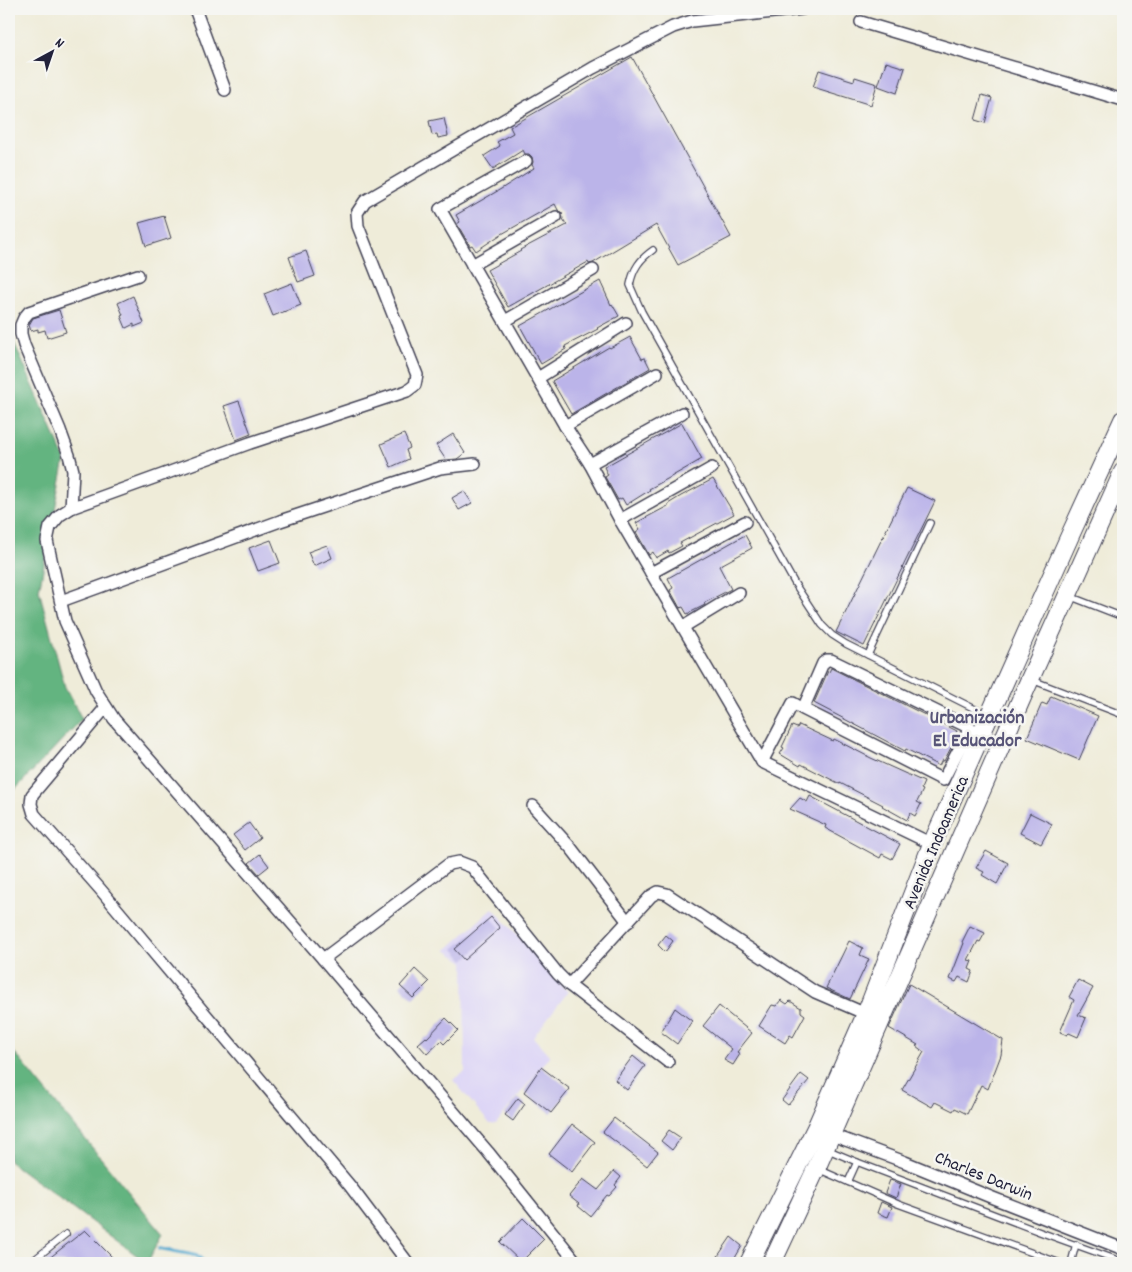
<svg xmlns="http://www.w3.org/2000/svg" width="1132" height="1272" font-family="Dekko,sans-serif">
<style>
.built{fill:#ddd5f6}
.forest{fill:#63b480;stroke:#426b5e}
.lines{fill:none;stroke-linecap:round;stroke-linejoin:round}
.stream{stroke:#54aad0;stroke-width:4}
.building{fill:#bbb4e9}
.service-casing{stroke:#414053;stroke-width:8}
.minor-casing{stroke:#414053;stroke-width:14}
.primary-casing{stroke:#414053;stroke-width:20}
.service{stroke:#fff;stroke-width:5.5}
.minor{stroke:#fff;stroke-width:11}
.primary{stroke:#fff;stroke-width:18}
.labels{text-anchor:middle;stroke-width:5;stroke-linejoin:round;paint-order:stroke}
.street-label{font-size:18px;fill:#22223b;stroke:#f6f6f2}
.quarter-label{font-size:20px;font-weight:bold;fill:#585578;stroke:#f6f6f2}
</style>
<rect width="100%" height="100%" fill="#f6f6f2"/>
<filter id="ink" filterUnits="userSpaceOnUse"><feTurbulence type="fractalNoise" baseFrequency=".02" numOctaves="2"/><feDisplacementMap in="SourceGraphic" scale="10" xChannelSelector="R" yChannelSelector="G"/><feConvolveMatrix kernelMatrix="1 2 1 2 8 2 1 2 1" color-interpolation-filters="sRGB"/></filter>
<filter id="wash" filterUnits="userSpaceOnUse"><feTurbulence type="fractalNoise" baseFrequency=".0096" numOctaves="4" result="noise"/><feDisplacementMap in="SourceGraphic" scale="20" xChannelSelector="R" yChannelSelector="G"/><feGaussianBlur stdDeviation="1.12" result="paint"/><feColorMatrix in="noise" values="0 0 0 0 0 0 0 0 0 0 0 0 0 0 0 0 0 1.4 0 .05"/><feComposite in="paint" operator="in"/></filter>
<g filter="url(#wash)">
<rect width="100%" height="100%" fill="#efecd9"/>
<path class="built" d="M493 908 568 992 533 1037 550 1056 496 1124H490L453 1080 465 1072 464 962 446 950Z"/>
<g class="forest">
<path d="M9 331 65 459 39 590 65 687 82 719 9 796V700L10 699 9 693Z"/>
<path d="M9 1046 163 1234 147 1263 9 1161Z"/>
</g>
<g class="lines">
<path class="stream" d="M160 1248 196 1255 205 1263"/>
</g>
<g id="blocks">
<g class="building">
<path d="M632 57 731 237 678 265 656 225 593 263 589 264 588 262 508 307 487 270 521 251 520 250 567 225 563 219 562 213 558 210 555 204 500 235 476 251 472 245 470 246 457 224 460 222 456 215 501 189 534 168 532 165 533 162 532 157 529 154H525L523 150 493 169 484 156 500 146 497 142 513 133 510 127Z"/>
<path d="M886 62 905 68 897 93 878 86Z"/>
<path d="M819 70 854 81 855 77 877 84 871 105 813 87Z"/>
<path d="M982 95 992 98 985 123 975 120Z"/>
<path d="M444 118 448 136 438 138 437 134 432 135 429 121Z"/>
<path d="M164 216 171 238 146 246 139 223Z"/>
<path d="M306 251 315 276 298 282 289 257Z"/>
<path d="M600 281 611 305 612 304 619 316 597 328 598 329 565 346 566 349 541 364 520 326Z"/>
<path d="M292 283 301 305 273 316 264 294Z"/>
<path d="M133 296 144 323 134 327V324L126 328 121 316 123 315 118 303Z"/>
<path d="M59 310 66 332 47 338 45 330 38 332V329L31 331 29 325 33 318Z"/>
<path d="M630 337 642 359 645 358 650 368 571 414 552 381 609 347 610 348Z"/>
<path d="M239 401 251 434 236 440 224 406Z"/>
<path d="M682 423 702 459 669 478 649 489 650 490 626 505 622 498 618 500 605 477 608 475 604 467Z"/>
<path d="M404 434 410 448 406 450 409 459 391 467 381 444Z"/>
<path d="M453 434 465 453 457 459 446 460 436 445Z"/>
<path d="M713 479 734 514 680 543 682 546 669 553 668 551 656 558 653 552 649 555 636 532 640 529 636 523 668 506V504L681 496Z"/>
<path d="M907 488 935 501 864 646 836 632Z"/>
<path d="M464 491 472 503 459 510 452 498Z"/>
<path d="M745 535 752 548 719 566 731 589 704 603 705 605 687 614 683 607 680 608 670 590 673 588 668 578Z"/>
<path d="M271 540 280 563 258 571 249 548Z"/>
<path d="M327 545 332 558 314 566 308 552Z"/>
<path d="M831 668 957 731 953 739 955 740 944 761 942 760 939 766 906 749 905 751 814 703 828 671 829 672Z"/>
<path d="M1051 696 1098 716 1079 760 1027 738 1042 703 1047 705Z"/>
<path d="M799 725 833 741 834 739 871 758 924 782 921 789 923 790 917 802 921 804 915 816 910 813 907 820 882 806 883 805 840 783V784L801 764 800 766 780 754 784 748 782 747 792 726 797 728Z"/>
<path d="M810 796 900 844 892 859 882 854 880 858 825 828 826 825 790 809 800 798 807 802Z"/>
<path d="M1030 813 1052 824 1041 844 1020 833Z"/>
<path d="M249 823 260 838 245 850 233 835Z"/>
<path d="M986 851 1008 863 997 884 982 875 984 872 976 868Z"/>
<path d="M260 854 269 866 259 874 249 863Z"/>
<path d="M491 917 500 928 464 960 454 949Z"/>
<path d="M970 926 985 933 980 942 978 941 968 960 972 961 969 969 973 971 969 982 959 977 956 982 950 979 964 943 962 942Z"/>
<path d="M666 935 673 941 665 952 658 945Z"/>
<path d="M849 941 863 948 860 955 869 959 850 999 826 988Z"/>
<path d="M415 969 429 982 413 998 400 986Z"/>
<path d="M1078 980 1093 988 1078 1015 1086 1018 1078 1037 1069 1033 1067 1035 1060 1032 1074 1000 1069 997Z"/>
<path d="M909 984 1003 1040 1001 1055 988 1089 981 1085 967 1114 955 1108 953 1111 935 1102 932 1107 902 1090 924 1052 916 1046 918 1045 889 1028Z"/>
<path d="M781 1000 787 1004 790 1001 801 1008V1012L805 1015 793 1037 790 1035 785 1043 759 1026 772 1005 776 1006Z"/>
<path d="M719 1006 752 1033 737 1052 740 1054 733 1065 724 1060 732 1049 703 1026Z"/>
<path d="M675 1008 692 1021 677 1044 661 1032Z"/>
<path d="M446 1018 458 1030 444 1044 441 1041 427 1054 418 1044 426 1037 427 1038Z"/>
<path d="M633 1056 645 1066 627 1090 615 1080Z"/>
<path d="M541 1067 570 1089 551 1113 524 1092Z"/>
<path d="M801 1074 809 1080 788 1105 782 1100Z"/>
<path d="M518 1098 525 1104 513 1121 505 1115Z"/>
<path d="M614 1118 658 1152 647 1166 603 1132Z"/>
<path d="M572 1124 595 1142 572 1172 549 1154Z"/>
<path d="M669 1130 681 1138 672 1150 661 1141Z"/>
<path d="M614 1171 621 1177 615 1185 617 1187 609 1196 607 1195 590 1216 578 1206 579 1204 569 1196 583 1179 598 1190Z"/>
<path d="M890 1180 901 1184 896 1198 885 1193Z"/>
<path d="M881 1202 892 1207 888 1217 877 1213Z"/>
<path d="M523 1218 544 1239 521 1262 500 1242Z"/>
<path d="M85 1230 118 1263H43Z"/>
<path d="M731 1237 742 1246 732 1263 718 1256Z"/>
</g>
</g>
</g>
<g filter="url(#ink)">
<use href="#blocks" fill-opacity="0" stroke="#414053" stroke-width="1"/>
<g class="lines">
<g class="service-casing">
<g id="service">
<path d="M653 250C640 259 633 269 630 285L642 312 795 584 822 625 832 635 846 644 987 715"/>
<path d="M1069 596 1123 617"/>
<path d="M868 655 930 523"/>
<path d="M1032 680 1123 715"/>
<path d="M826 1149 857 1162 1040 1232 1123 1262"/>
<path d="M818 1169 898 1204 1060 1263"/>
<path d="M848 1182 857 1162"/>
<path d="M30 1263 66 1234"/>
<path d="M1071 1263 1076 1244"/>
</g>
</g>
<g class="minor-casing">
<g id="minor">
<path d="M195 9 225 90"/>
<path d="M861 22 1123 100"/>
<path d="M526 161 440 209 565 426 590 464 620 520 762 762 932 844"/>
<path d="M472 265 556 217"/>
<path d="M505 321 593 270"/>
<path d="M538 378 626 323"/>
<path d="M565 426 657 373"/>
<path d="M590 464 682 413"/>
<path d="M71 508 73 471 69 455 60 430 24 345 21 334V325L24 318 29 312 138 275"/>
<path d="M620 520 712 468"/>
<path d="M651 573 745 522"/>
<path d="M61 601 280 521 440 468 475 464"/>
<path d="M683 627 739 593"/>
<path d="M106 707 32 795 31 804 34 814 100 889 350 1186 408 1263"/>
<path d="M762 762 793 703 803 709 943 780 970 728 831 660H827L823 663 803 709"/>
<path d="M533 806 571 848 628 922"/>
<path d="M323 959 449 864 459 862 472 867 558 974 569 985 651 896 658 892 667 894 815 992 866 1014"/>
<path d="M569 985 668 1062"/>
<path d="M827 1133 905 1162 993 1198 1123 1249"/>
<path d="M577 1263 488 1152 323 959 114 719 96 691 65 621 47 541 50 527 60 515 71 508 250 443 407 391 415 385 417 375 358 226 357 213 365 201 593 68 673 27 692 21 802 9"/>
</g>
</g>
<g class="primary-casing">
<g id="primary">
<path d="M749 1263 816 1128 866 1014 932 844 1072 531 1123 420"/>
<path d="M772 1263 816 1169 1030 679 1123 472"/>
</g>
</g>
<use href="#service" class="service"/>
<use href="#minor" class="minor"/>
<use href="#primary" class="primary"/>
</g>
</g>
<g class="labels">
<g class="street-label">
<text transform="translate(935 842) rotate(-67)" y="6">Avenida Indoamerica</text>
<text transform="translate(984 1175) rotate(22)" y="6">Charles Darwin</text>
</g>
<g class="quarter-label">
<text x="977" y="723">Urbanización<tspan x="977" dy="23">El Educador</tspan></text>
</g>
</g>
<rect width="1132" height="1272" fill="none" stroke="#f6f6f2" stroke-width="30"/>
<g transform="translate(52 52) rotate(40)" stroke="#f6f6f2" stroke-width="4" paint-order="stroke">
<path d="M0-4L9 19L0 12L-9 19Z" fill="#22223b"/>
<text y="-8" font-size="14" font-weight="bold" text-anchor="middle" fill="#22223b">N</text>
</g>
</svg>
